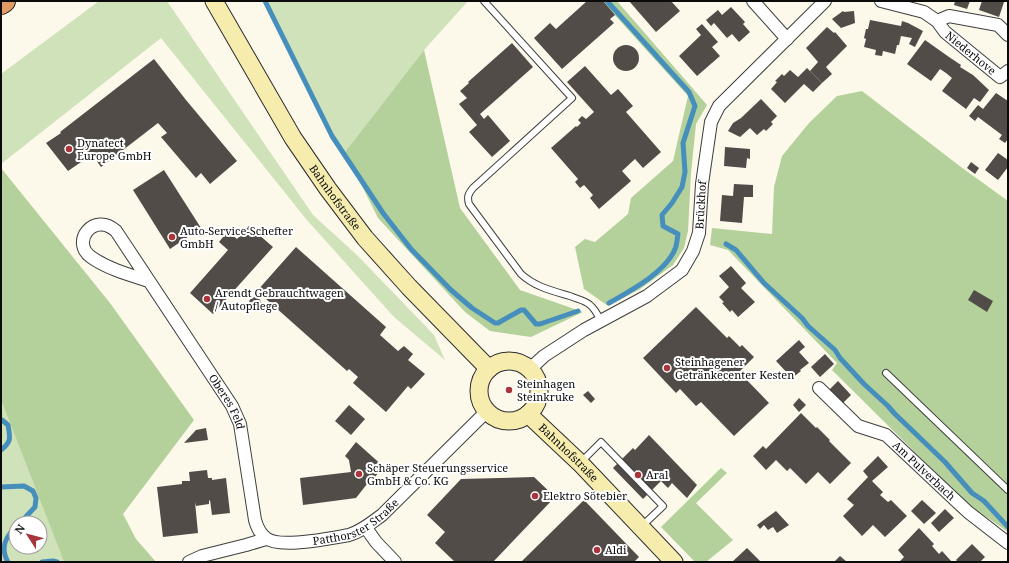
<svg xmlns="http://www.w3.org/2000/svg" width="1009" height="563" font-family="'Noto Serif',serif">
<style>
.green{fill:#cfe2b9;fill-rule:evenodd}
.forest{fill:#b4d19b}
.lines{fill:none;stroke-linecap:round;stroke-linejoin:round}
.stream{stroke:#468fbc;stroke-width:5}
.building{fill:#524c49}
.lane-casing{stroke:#3e3e3e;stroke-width:8}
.street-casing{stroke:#3e3e3e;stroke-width:14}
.secondary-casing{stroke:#2d2d2d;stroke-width:19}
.highway-casing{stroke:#1c1c1c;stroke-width:24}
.lane{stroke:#fff;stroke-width:6}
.street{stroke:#fff;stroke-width:12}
.secondary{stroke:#f5ecae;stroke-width:17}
.highway{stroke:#e29b63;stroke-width:22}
.poi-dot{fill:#a9353c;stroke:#fff;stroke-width:1.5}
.labels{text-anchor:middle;stroke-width:4;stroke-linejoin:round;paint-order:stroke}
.street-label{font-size:11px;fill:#0b0b0b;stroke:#fff}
.poi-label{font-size:11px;fill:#0b0b0b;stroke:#fff;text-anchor:start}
</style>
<rect width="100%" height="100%" fill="#fcf9eb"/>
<g class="green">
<path d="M99 1H167L313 215 357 255 434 335 445 360 394 317 306 219 161 38 1 164V74Z"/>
<path d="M265 1H468L424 50 345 152 331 130Z"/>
<path d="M1 400 64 562H1ZM16 523H40V547H16Z"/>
</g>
<g class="forest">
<path d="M602 1H617L707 105 696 124 691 173 688 231 684 248 673 265 640 289 608 306 584 289 575 247 585 239 595 242 628 214 631 198 673 161 688 96Z"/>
<path d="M424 50 460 208 520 290 583 312 531 337 490 331 465 312 378 218 345 152Z"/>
<path d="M862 91 961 167 1008 201V532L966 503 832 370 837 363 728 250 710 245 712 228 772 234 774 187 782 156 809 123 837 96Z"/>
<path d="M1 168 110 303 194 420 123 514 136 539 156 562H64L1 400Z"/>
<path d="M721 468 727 473 696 503 733 540 706 562H695L661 527Z"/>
</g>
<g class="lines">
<g class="stream">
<path d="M265 1 332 136 383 213 411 249 451 290 472 308 495 323H498L521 310H524L536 324H540L578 311"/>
<path d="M607 1 689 92 695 106 683 143 685 172 682 187 672 203 662 215 663 226 678 234C677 239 677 245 675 249 666 272 630 291 609 303"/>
<path d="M726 244 736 250 764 283 802 318 808 326 835 350 840 358 864 384 888 406 894 413 945 462 972 493 984 501 1008 527"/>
<path d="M1 421 2 420 8 425C10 437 12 442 1 450"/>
<path d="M1 487 24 486 33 491 36 498 35 507 20 523"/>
<path d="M8 562C0 548 5 537 16 527"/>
<path d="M42 562 53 561 57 562"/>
</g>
</g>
<g class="building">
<path d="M587 1H603L615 15 610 19 614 23 562 69 534 38 550 23 556 29Z"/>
<path d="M629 1H671L680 11 656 32Z"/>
<path d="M955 1H970L967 9 954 5Z"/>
<path d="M982 1 1004 2 999 17 979 10Z"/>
<path d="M731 7 745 22 743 24 750 32 739 42 732 34 727 38 714 23 711 26 706 20 718 10 722 15Z"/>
<path d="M843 11 844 12 854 11 855 23 841 28 832 19Z"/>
<path d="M870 20 901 26 902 21 908 23 923 31 915 47 909 44 912 38 901 36 899 45H897L895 54 883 51 882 56 875 55 876 50 864 47 866 39 864 38 866 29H868Z"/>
<path d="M702 24 718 42 712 47 720 56 697 76 679 56 701 35 696 29Z"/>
<path d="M827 27 834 33 835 32 847 46 826 67 832 74 822 83 810 71 818 62 806 48Z"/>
<path d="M925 40 949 57 961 65 960 67 973 75 989 90 980 102 974 98 966 109 942 91 952 78 946 73 940 69 931 81 907 64Z"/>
<path d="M512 43 533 67 480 114 484 119 488 115 510 141 492 157 469 132 477 125 459 104 467 98 460 91 469 83 468 82Z"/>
<circle cx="626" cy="58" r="13"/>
<path d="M154 59 186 100 237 161 210 184 201 173 196 178 161 137 167 133 158 123 101 167 91 153 83 159 84 160 68 171 46 143 61 133 60 132Z"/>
<path d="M585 66 611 95 618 89 633 106 626 112 661 152 643 168 635 159 622 171 631 181 599 209 590 198 593 195 584 185 580 188 575 182 578 179 551 148 576 126 577 127 581 123 578 120 582 116 586 119 594 112 567 82Z"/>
<path d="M807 68 822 83 813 92 804 84 785 103 771 89 777 82 775 81 782 74 784 76 790 70 798 77Z"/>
<path d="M996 93 1008 101V139L1005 143 999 139 1002 135 978 117 975 121 969 116 978 105 983 109Z"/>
<path d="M761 99 777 116 771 122 773 124 766 131 764 129 757 135 750 128 740 137 728 131 733 123 741 118Z"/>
<path d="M725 147 750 149V159L747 158 746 168 724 166Z"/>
<path d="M998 153 1008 160V167L998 180 985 170Z"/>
<path d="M971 162 979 168 975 174 967 168Z"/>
<path d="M164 170 201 228 170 249 133 190Z"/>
<path d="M734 184 753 185V197H744L742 223 720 221 722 195 733 196Z"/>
<path d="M249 226 273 247 213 314 190 293 228 250 219 242 228 231 237 239Z"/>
<path d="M296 247 386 327 380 335 398 351 404 346 413 354 408 360 425 374 411 389 408 386 386 412 353 383 358 377 349 369 347 371 257 291Z"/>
<path d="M731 266 746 283 741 288 755 302 738 317 732 310 730 312 722 303 724 302 719 297 729 287 719 276Z"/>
<path d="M974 290 993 301 987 312 968 300Z"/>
<circle cx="255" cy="303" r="6"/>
<path d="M696 307 727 338 729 336 740 347 742 345 754 357 739 372 769 403 734 436 701 402 696 406 680 389 676 393 643 358Z"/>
<path d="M799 340 805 347 799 352 809 363 800 370 801 371 792 378 776 361Z"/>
<path d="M825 354 834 364 820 377 811 367Z"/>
<path d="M838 381 851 395 842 404 829 390Z"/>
<path d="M588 391 595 399 591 403 583 395Z"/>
<path d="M799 398 806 405 799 412 793 405Z"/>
<path d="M349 405 365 419 351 435 335 421Z"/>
<path d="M801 413 816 428 817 427 830 440 829 441 851 463 830 484 818 472 806 484 790 468 787 471 776 460 766 470 753 456 763 446 766 449Z"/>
<path d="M206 428 208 440 184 443 196 430Z"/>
<path d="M649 435 697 485 687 498 672 483 668 488 661 481 643 499 613 468 633 448 635 450Z"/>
<path d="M356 442 384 467 372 480 371 479 356 498 303 505 300 478 351 472 349 460 345 456Z"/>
<path d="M878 456 888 467 872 481 883 492 880 495 888 502 891 500 907 516 885 537 873 525 862 536 843 516 854 505 847 499 868 477 863 471Z"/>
<path d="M207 470 208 478H212V480L226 478 230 513 212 515 210 500 209 501V504L196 506 195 502 198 533 163 537 157 487 182 484V481H190L189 472Z"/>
<path d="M534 477 555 497 493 562H455L435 543 445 532 427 515 461 479Z"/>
<path d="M584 500 639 557 634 562H521Z"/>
<path d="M922 500 936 513 924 524 911 511Z"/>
<path d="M945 509 954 518 939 532 931 523Z"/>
<path d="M776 511 789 525 777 533 773 527 768 530 764 525 760 529 757 525Z"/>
<path d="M919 528 934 544 932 546 939 554 942 551 952 562H899L904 557 898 550Z"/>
<path d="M972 544 985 557 980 562H958L956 560Z"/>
<path d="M747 548 761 562H732Z"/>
<path d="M840 556 847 562H834Z"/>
</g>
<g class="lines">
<g class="lane-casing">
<g id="lane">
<path d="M484 1 572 98 473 188C468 194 467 197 469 204L521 274C535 287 553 291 570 296 576 299 585 300 590 305 595 309 598 315 601 321"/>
<path d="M886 373 1008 490"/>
<path d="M581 462 601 442 663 506 642 526"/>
</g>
</g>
<g class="street-casing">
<g id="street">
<path d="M753 1 787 39"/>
<path id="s1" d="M881 1 924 12 937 21 945 32 1000 77 1008 71"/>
<path d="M937 21 949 16 998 25 1008 35"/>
<path id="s2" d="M149 281C130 275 108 269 91 257 70 242 94 211 116 231L232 406 240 424 255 520C257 527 260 534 266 538 279 549 331 538 349 535 362 531 371 523 382 515L487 411"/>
<path id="s3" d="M530 369 544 356 584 330 647 296 682 270 693 251 699 233 702 184 711 122 719 106 825 1"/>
<path id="s4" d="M819 388 858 426 886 435 968 512 1008 543"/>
<path d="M366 528 376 542 395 562"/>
<path d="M189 562 202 556 246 545 266 539"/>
</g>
</g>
<g class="secondary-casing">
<g id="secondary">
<path id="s5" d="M214 1 293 138 328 189 365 238 409 287 489 369"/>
<circle cx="509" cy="391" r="30"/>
<path id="s6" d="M528 414 580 463 674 562"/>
</g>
</g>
<g class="highway-casing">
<path id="highway" d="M1 3 4 1"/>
</g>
<use href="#lane" class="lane"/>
<use href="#street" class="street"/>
<use href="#secondary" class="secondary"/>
<use href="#highway" class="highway"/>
</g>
<g class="poi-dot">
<circle cx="69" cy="149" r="4"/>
<circle cx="172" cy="237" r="4"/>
<circle cx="207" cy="299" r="4"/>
<circle cx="667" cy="368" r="4"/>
<circle cx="509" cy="390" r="4"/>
<circle cx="359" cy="474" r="4"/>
<circle cx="638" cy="475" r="4"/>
<circle cx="535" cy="496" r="4"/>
<circle cx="597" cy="550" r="4"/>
</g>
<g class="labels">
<g class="street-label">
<text dy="4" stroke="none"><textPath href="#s1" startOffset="107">Niederhove</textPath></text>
<text dy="4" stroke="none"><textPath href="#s5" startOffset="231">Bahnhofstraße</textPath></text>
<text dy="4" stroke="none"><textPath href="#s3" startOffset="251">Brückhof</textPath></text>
<text dy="4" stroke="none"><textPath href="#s2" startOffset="329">Oberes Feld</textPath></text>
<text dy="4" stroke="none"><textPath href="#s6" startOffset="56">Bahnhofstraße</textPath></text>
<text dy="4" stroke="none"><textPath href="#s4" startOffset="136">Am Pulverbach</textPath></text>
<text dy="4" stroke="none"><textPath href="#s2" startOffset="569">Patthorster Straße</textPath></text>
</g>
<g class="poi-label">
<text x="77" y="147">Dynatect<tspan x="77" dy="13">Europe GmbH</tspan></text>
<text x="180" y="235">Auto-Service-Schefter<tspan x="180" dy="13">GmbH</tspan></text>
<text x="215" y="297">Arendt Gebrauchtwagen<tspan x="215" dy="13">/ Autopflege</tspan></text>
<text x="675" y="366">Steinhagener<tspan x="675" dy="13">Getränkecenter Kesten</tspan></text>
<text x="517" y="388">Steinhagen<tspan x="517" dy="13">Steinkruke</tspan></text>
<text x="367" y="472">Schäper Steuerungsservice<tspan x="367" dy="13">GmbH &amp; Co. KG</tspan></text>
<text x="646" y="479">Aral</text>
<text x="543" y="500">Elektro Sötebier</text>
<text x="605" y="554">Aldi</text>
</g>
</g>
<rect width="1009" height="563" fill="none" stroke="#0b0b0b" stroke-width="4"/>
<g transform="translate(28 535) rotate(306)"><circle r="19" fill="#ffffff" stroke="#9d9d9d"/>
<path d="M0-3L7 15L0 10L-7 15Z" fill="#a9353c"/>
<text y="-6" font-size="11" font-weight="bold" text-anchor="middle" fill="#0b0b0b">N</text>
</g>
</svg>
